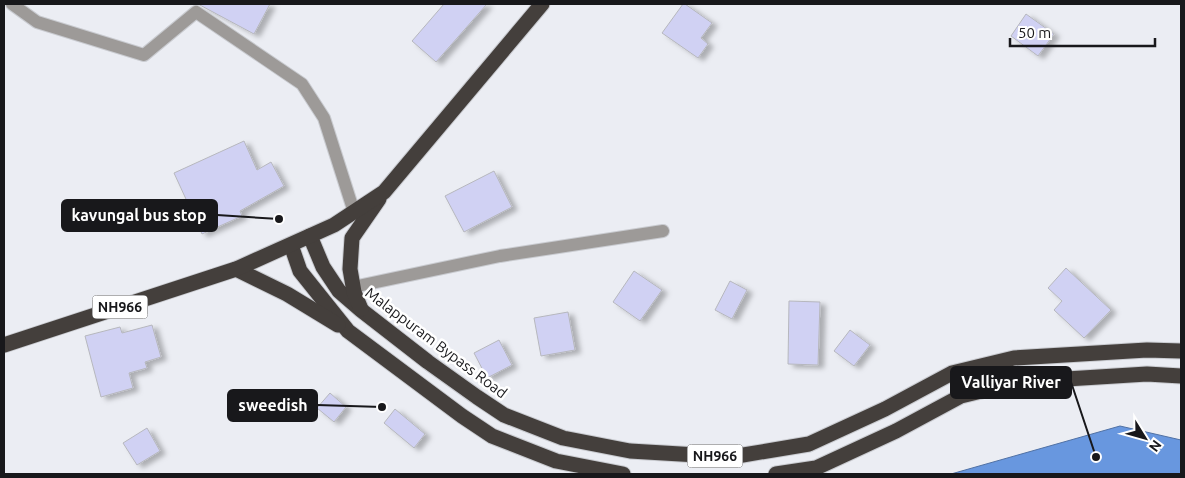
<svg xmlns="http://www.w3.org/2000/svg" width="1185" height="478" font-family="Ubuntu,sans-serif">
<style>
.water{fill:#6897df;stroke:#5071a4}
.building{fill:#d0d1f3;stroke:#b6b7bd;filter:url(#shadow)}
.lines{fill:none;stroke-linecap:round;stroke-linejoin:round}
.street-casing{stroke:#c9cbd0;stroke-width:14}
.highway-casing{stroke:#c9cbd0;stroke-width:17}
.street{stroke:#9d9a98;stroke-width:12}
.highway{stroke:#443f3c;stroke-width:15}
.labels{text-anchor:middle;stroke-width:5;stroke-linejoin:round;paint-order:stroke}
.shield{fill:#fff;stroke:#5d5d5f;stroke-width:1}
.shield-label{font-size:14px;font-weight:bold;fill:#18181b}
.street-label{font-size:15px;fill:#18181b;stroke:#fff}
.leader{fill:none;stroke:#18181b;stroke-width:2}
.callout-dot{fill:#18181b;stroke:#fff;stroke-width:2}
.callout{fill:#18181b;stroke:#18181b;stroke-width:2}
.callout-label{font-size:16px;text-anchor:middle;font-weight:bold;fill:#fff}
</style>
<defs>
<filter id="shadow"><feDropShadow dx="5.5" dy="3" stdDeviation="2.5" flood-color="#0004"/></filter>
</defs>
<rect width="100%" height="100%" fill="#ebedf3"/>
<path class="water" d="M1120 426 1181 440V474H951Z"/>
<g class="building">
<path d="M198 4H270L254 34Z"/>
<path d="M444 4H487L436 62 412 41Z"/>
<path d="M683 4H685L712 23 701 38 708 44 698 58 662 33Z"/>
<path d="M1026 14 1054 34 1038 56 1011 36Z"/>
<path d="M244 141 257 170 271 162 284 186 240 211 242 216 202 234 174 173Z"/>
<path d="M494 171 512 207 464 232 445 196Z"/>
<path d="M1066 268 1111 310 1084 338 1054 310 1062 301 1048 288Z"/>
<path d="M634 271 662 290 640 321 613 302Z"/>
<path d="M730 281 747 290 732 319 715 310Z"/>
<path d="M789 301 820 302 818 365 788 364Z"/>
<path d="M568 312 575 350 541 356 534 318Z"/>
<path d="M152 325 161 357 145 362 147 368 129 373 133 388 101 397 85 336 120 327 122 333Z"/>
<path d="M850 330 870 345 854 366 834 351Z"/>
<path d="M499 340 512 365 487 378 474 353Z"/>
<path d="M330 393 346 407 334 422 317 408Z"/>
<path d="M395 409 425 434 414 448 384 423Z"/>
<path d="M147 428 160 451 137 465 123 443Z"/>
</g>
<g class="lines">
<g class="street-casing">
<g id="street">
<path d="M12 4 37 22 144 55 196 12 302 84 324 118 354 212"/>
<path d="M353 287 500 256 663 231"/>
</g>
</g>
<g class="highway-casing">
<g id="highway">
<path d="M310 236 323 267 339 291 361 310 428 362 477 397 504 415 563 438 630 451 731 457 809 444 885 409 952 373 1014 358 1147 350 1181 351"/>
<path d="M291 245 300 271 348 331 462 416 492 436 556 461 623 474"/>
<path d="M236 269 287 294 338 325"/>
<path d="M361 309 354 292 350 269 352 238 379 199"/>
<path d="M4 345 236 269 334 225 384 192 542 4"/>
<path d="M776 474 816 468 896 431 961 396 1018 382 1147 374 1181 376"/>
</g>
</g>
<use href="#street" class="street"/>
<use href="#highway" class="highway"/>
</g>
<g class="labels">
<g class="shield">
<rect x="92.5" y="295.5" width="55" height="23" rx="4"/>
<rect x="687.5" y="444.5" width="55" height="23" rx="4"/>
</g>
<g class="shield-label">
<text x="120" y="312">NH966</text>
<text x="715" y="461">NH966</text>
</g>
<g class="street-label">
<text transform="translate(436 343) rotate(37)" y="5">Malappuram Bypass Road</text>
</g>
</g>
<path class="leader" d="M279 219L217 215M1096 457L1071 382M382 407L317 405"/>
<g class="callout-dot">
<circle cx="279" cy="219" r="5"/>
<circle cx="1096" cy="457" r="5"/>
<circle cx="382" cy="407" r="5"/>
</g>
<g class="callout">
<rect x="62" y="200" width="155" height="31" rx="5"/>
<rect x="951" y="367" width="120" height="31" rx="5"/>
<rect x="228" y="390" width="89" height="31" rx="5"/>
</g>
<g class="callout-label">
<text x="139" y="221">kavungal bus stop</text>
<text x="1011" y="388">Valliyar River</text>
<text x="273" y="411">sweedish</text>
</g>
<rect width="1185" height="478" fill="none" stroke="#18181b" stroke-width="10"/>
<g transform="translate(1145 438) rotate(127)" stroke="#ffffff" stroke-width="4" paint-order="stroke">
<path d="M0-4L9 19L0 12L-9 19Z" fill="#18181b"/>
<text y="-8" font-size="14" font-weight="bold" text-anchor="middle" fill="#18181b">N</text>
</g>
<path d="M1010 38v8h145v-8" fill="none" stroke="#18181b" stroke-width="2.5"/>
<text x="1018" y="38" font-size="15" fill="#18181b" stroke="#ffffff" stroke-width="4" paint-order="stroke">50 m</text>
</svg>
